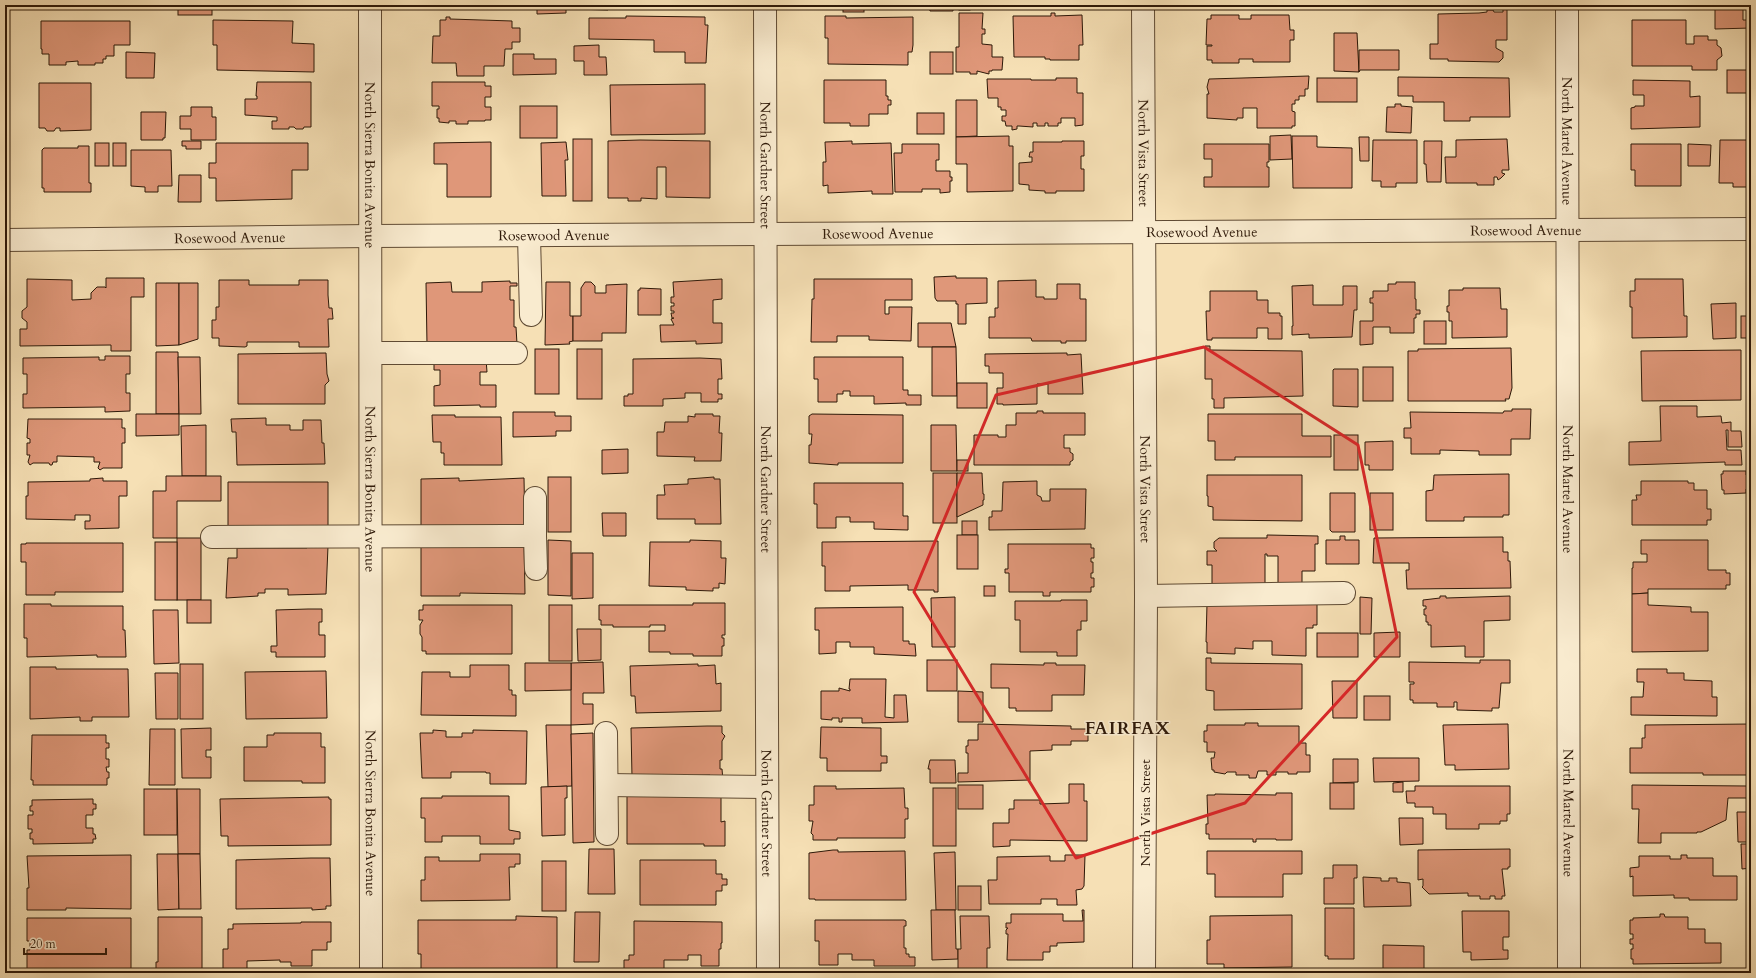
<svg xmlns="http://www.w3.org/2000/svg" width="1756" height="978" font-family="Cardo,serif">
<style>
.building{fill:#df9779;stroke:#2d1808}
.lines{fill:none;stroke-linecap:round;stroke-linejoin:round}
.minor-casing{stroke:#5f4a33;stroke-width:24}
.minor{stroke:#f9ebcf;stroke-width:22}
.marked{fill:none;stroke:#d62828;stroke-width:3;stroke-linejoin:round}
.labels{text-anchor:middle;stroke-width:3;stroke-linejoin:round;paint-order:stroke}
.street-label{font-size:14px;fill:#2d1808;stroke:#f9ebcf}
.district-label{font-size:18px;font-weight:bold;letter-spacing:1px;fill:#2d1808;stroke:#f9ebcf}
</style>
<rect width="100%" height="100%" fill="#f6e0b5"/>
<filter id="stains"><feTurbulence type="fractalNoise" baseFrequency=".005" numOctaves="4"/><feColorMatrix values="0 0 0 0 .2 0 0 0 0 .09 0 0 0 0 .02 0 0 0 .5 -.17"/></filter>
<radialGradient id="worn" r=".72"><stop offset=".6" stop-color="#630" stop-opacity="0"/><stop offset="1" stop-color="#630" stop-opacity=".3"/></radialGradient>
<g class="building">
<path d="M84 5H106V7H86Z"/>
<rect x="178" y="5" width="34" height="10"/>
<path d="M537 5H566V13L537 14Z"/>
<path d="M574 5H608V10L574 9Z"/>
<rect x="843" y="5" width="21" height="7"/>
<path d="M929 5H953V11H930Z"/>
<rect x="959" y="5" width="11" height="5"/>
<path d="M1398 5H1422V8L1398 9Z"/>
<path d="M1715 8H1743V20H1751V28L1715 29Z"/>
<path d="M1503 9H1507V40H1496V48L1503 52V58L1499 62 1448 61V59H1430V44H1438V14L1479 13 1487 12V10H1493L1494 12H1503Z"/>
<path d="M959 13H983L982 29H985V34H982V44L992 45V57H1003L1002 70H992V71H989V74L977 71V74H970V72H956V47H959Z"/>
<path d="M1051 13H1055V16L1082 15 1083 45H1079V60H1050V59H1045V57H1014L1013 16H1051Z"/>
<path d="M1211 15H1239V19H1251V15H1289L1290 30H1294V40H1290V62H1253V59H1239V63H1212V60H1207V46H1212V45H1206L1207 19H1211Z"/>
<path d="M626 16 705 17V25H708L706 63H685V52H654V40L589 39V18H626Z"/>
<path d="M825 16H846V18L913 17V45L912 52H908V65L828 64V38H825Z"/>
<path d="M446 17H450V19L512 21V28H520V42H512V49H505L504 66H484V76H457L456 63H432L433 36H440V20H446Z"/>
<path d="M213 20 293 21 292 43 314 44V72L217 70V45H213Z"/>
<path d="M1632 20H1686V44H1694V36H1708V40H1717V45L1721 48 1722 56 1717 60V70H1692V66H1632Z"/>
<path d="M41 21H130V45H114V56H106V59H103V63H95V65H78V61L66 62V65H49V54H42V49H41Z"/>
<path d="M1334 33H1357L1359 72 1334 71Z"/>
<path d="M599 45V57H606L607 75H584V61H574V46Z"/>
<path d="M1359 50H1399V70H1360L1359 72Z"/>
<path d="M126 52 155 53 154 78H126Z"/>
<rect x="930" y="52" width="23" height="22"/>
<path d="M513 54H534V59H556V74L513 75Z"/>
<rect x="1727" y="70" width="24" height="23"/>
<path d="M1309 76 1308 89H1305V96H1299V100H1295V104H1292V111L1295 112V126H1292V128H1257V108H1243V118H1237V120L1207 118V94H1209L1207 87 1209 79Z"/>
<path d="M1398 77 1509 78 1510 117H1470V121H1444V102H1413V96H1398Z"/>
<path d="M1056 78H1077V93H1083V125L1075 126V118H1061V123H1058V126H1048V123H1045V126H1037V123H1033V127L1019 126H1017V129L1012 130V126H1006L1005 121H1002V116H1006V110H1001V107H998V98H988L987 79H1031V80H1056Z"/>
<rect x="1317" y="78" width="40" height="24"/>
<path d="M824 80H886V96H888V100H891V105H888V114H869V126H850V123H824Z"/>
<path d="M1633 80 1690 81V97L1700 96V127L1631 129V108L1635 107V106H1644V95H1633Z"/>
<path d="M257 82H311V127H304L303 129H296L294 127H289V129H272V121H277V117L245 115V99H257V96H256Z"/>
<path d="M432 82H485V86H491V97H485V107H491V120H485V121H468V124H456V121H449V123L439 122V118H437V109H439V106H432Z"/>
<path d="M39 83H91V130L60 131V128H56L54 131H47L45 128H39Z"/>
<path d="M705 84V134L611 135 610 85Z"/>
<path d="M956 100H977V136L956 137Z"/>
<path d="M1395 104H1401V106L1412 107 1411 133 1386 132 1387 107H1395Z"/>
<rect x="520" y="106" width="37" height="32"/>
<path d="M191 107H212V117H216V140H191V129H180V116H191Z"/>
<path d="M141 112H166L165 138H163V140H141Z"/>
<rect x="917" y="113" width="27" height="21"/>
<path d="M1291 135 1292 159 1270 160V136Z"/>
<path d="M1009 136V146H1013V191L967 192V164H956V137Z"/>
<path d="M1292 136H1317V147L1352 148V188H1293Z"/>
<path d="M1359 137H1369V161H1360Z"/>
<rect x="573" y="139" width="19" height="62"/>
<path d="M1507 139 1509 170H1502V173L1505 174 1501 178 1498 180 1497 177H1494V185H1477V183H1446L1445 157H1456V140Z"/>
<path d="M640 140 710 141V198L666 197V167H657V199L641 198V201H628V198H608V141Z"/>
<path d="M1373 140H1417V183H1396V187H1381V181H1372Z"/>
<path d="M1720 140H1751V182H1747V187H1733V183H1719Z"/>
<path d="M182 141H201V149H186V146H182Z"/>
<path d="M852 141V144L891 143 893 194H872V191L828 193V185L823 186V162H826L825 142Z"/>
<path d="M1062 141H1084V156H1081V169H1084V191H1056V193H1045V191L1029 190V185L1019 184V163L1032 162V157H1029L1030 152H1033V142H1062Z"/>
<path d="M1424 141H1442L1441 182H1427L1426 164H1424Z"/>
<path d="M491 142V197H447V164H434V143Z"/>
<path d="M566 142 568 160H565L566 196H542L541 143Z"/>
<rect x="95" y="143" width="14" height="23"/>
<rect x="113" y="143" width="13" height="23"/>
<path d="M216 143H308V170H292V199L216 201V178H209V163H216Z"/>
<path d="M902 144H939V160H936V171H950V177H952V181H950V192L940 193V189H922V192H895L894 153H902Z"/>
<path d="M1204 144H1269V162H1267V167H1269V187H1204V177H1212V159H1204Z"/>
<path d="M1631 144H1681V186H1635V170H1631Z"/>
<path d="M1688 144 1711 145 1710 166H1688Z"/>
<path d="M78 146H89V183H91V192H44V188H42V150L44 148H78Z"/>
<path d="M131 150H171L172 186H158V192H145V187L131 186Z"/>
<path d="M179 175H201V202H178Z"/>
<path d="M956 276V278H987V303L966 304V324H958V304H956V301H937L935 298 934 277Z"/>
<path d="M106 278H144V297H131V351H111V345L20 346V329H27V322L22 318V311L27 307V279L72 280V300L91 299V293L97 287H105L106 288Z"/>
<path d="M722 279V299L713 300V323H722V343L696 344V341L661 342 660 325H674L671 319 674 318H672L671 313H674V311H671V306H674V303H671V297H674L673 282Z"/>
<path d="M814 279H912V300H885V314H889V307H912L911 341 869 340V336H837V342H811L812 299H814Z"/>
<path d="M1635 279H1683L1684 316H1687V337L1632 338V307H1630V291H1635Z"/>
<path d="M219 280H249V285H299V280H328V295L329 308H332L333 319H328L329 347H299V342H247V346L245 347 219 346V338H212V320H216V307H219Z"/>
<path d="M1036 280V297H1044V299H1057V284H1080V299H1086V341H1066V343H1061V341H1032L1031 338H989V317H995V308H998V281Z"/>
<path d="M510 281V283H517V286H510V300H514V327H516L517 344 427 345 426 283 451 282 452 292H482V282Z"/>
<path d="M546 282H570V316H573V341L569 342 570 344 545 345Z"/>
<path d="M585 282H591L595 286V293H606V285L627 284 626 333H602V341H573V316H581V288Z"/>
<path d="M1396 282H1415V299H1416V310H1420V314H1416V318H1414V333H1390V327H1373V344L1360 345V321H1373V303H1370V298H1373V291H1388V284H1396Z"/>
<path d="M156 283H179V345L156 346Z"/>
<path d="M179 283H198V339L179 345Z"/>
<path d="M1313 285V305H1343V286H1357V310H1354L1352 337 1309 338V334L1292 335V326H1293L1292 286Z"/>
<path d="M640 288 661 289V315H638V290H640Z"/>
<path d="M1463 288H1500L1501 309H1507V337L1452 338V321H1449V312H1447V306H1449V290H1463Z"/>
<path d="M1210 291H1257V300H1268V313H1280V316H1282V339H1268V328H1257V338H1212V340H1207L1206 311H1210Z"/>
<path d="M1736 303V338L1713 339 1711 304Z"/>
<rect x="1741" y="316" width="10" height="22"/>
<rect x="1424" y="321" width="22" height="23"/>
<path d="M918 323H951L956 347H918Z"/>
<path d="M1205 346H1210V350L1302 351 1303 396 1224 398V408H1214V399H1212V379H1205Z"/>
<path d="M932 347H956L957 396H932Z"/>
<path d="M1511 348 1512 388 1509 399H1505L1506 401H1408V351H1418V349Z"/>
<rect x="535" y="349" width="24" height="45"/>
<rect x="577" y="349" width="25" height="50"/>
<path d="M1741 350V400L1642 401 1641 351Z"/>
<path d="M156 352H178L179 414H156Z"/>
<path d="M326 353 327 374 329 381 325 385V404H238V354Z"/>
<path d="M1067 353V355L1081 354 1083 394H1048V384H1037V404L1003 405V404H997V388H1003V373H989V366H985V354Z"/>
<path d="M105 356H130V374H126V393H130V411L105 412V407L23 408V394H27V374H23V358L99 357V360H105Z"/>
<path d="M178 357H200L201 414H179Z"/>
<path d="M814 357H903V390H908V395H921V405H906V403L874 404V396H850V391H843V394H837V402H818V379H814Z"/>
<path d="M700 358 721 359 722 379H718V394H722V399H718V402H701V393H685V398L663 399V406H624V396H628V394H633V359Z"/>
<path d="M434 359H486L487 372H480V385H496V407H480V405L434 406V386L440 385V370H434Z"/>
<rect x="1363" y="367" width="30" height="34"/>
<path d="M1334 369H1358V407L1333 406V370Z"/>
<rect x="957" y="383" width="30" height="25"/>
<path d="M1660 406H1697V417L1721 416 1722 423 1731 422V431H1741L1742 447H1728V430H1726L1727 450H1741L1742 465H1725V462L1629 465V442L1661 441Z"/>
<path d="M1512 409H1531L1530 439H1511V455H1479V451L1440 450V454H1411V438H1404V428H1411L1410 412 1503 413 1504 411H1512Z"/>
<path d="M1037 411H1043V413H1085V435H1064V448H1070V452L1073 454V460L1070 462V465H974V435H998V437H1006V425H1016V413H1037Z"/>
<path d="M513 412H555V416H571V431H556V436L513 437Z"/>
<path d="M136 414H179V435L136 436Z"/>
<path d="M695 414H713V416H720L719 433H722L721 461H694L695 457 657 456V432H664L665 422H688V416L695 417Z"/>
<path d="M812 414 903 415V463H838V465L809 463V445H811L812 434H809V416Z"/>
<path d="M1208 414H1302V436H1331V457H1235V460H1215V441H1208Z"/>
<path d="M432 415H455V417H501L502 465H444V453H441V442H433Z"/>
<path d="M266 418V425H290V430H303V420H321L322 443H324L325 464 237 465 236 432H232L231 419Z"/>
<path d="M28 419H122V428H125V443H122V468H103L100 470 98 468 100 462H94V457L57 456V462H53L52 465H50L49 463H33L30 465 28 462 30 455H27V443H30V439L27 438Z"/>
<path d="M206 425V476H182L181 426Z"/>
<path d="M931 425H956L957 471H931Z"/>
<rect x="1334" y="435" width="24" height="35"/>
<path d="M1393 441V470H1369V465H1365V442Z"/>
<path d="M628 449V473L602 474V450Z"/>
<rect x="957" y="460" width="11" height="11"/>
<path d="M1723 471H1746V475H1751V489H1746V493L1724 494V490H1722L1721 474H1723Z"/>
<rect x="933" y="473" width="24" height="50"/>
<path d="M957 473H982L983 494H984V500H983V505L957 517Z"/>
<path d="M1509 474V515H1503V517H1464V521H1426V491L1433 490 1434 475Z"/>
<path d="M1207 475H1302V521L1213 520V507L1208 506V496H1207Z"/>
<path d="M166 476H221V501H177V538H153V491H166Z"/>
<rect x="548" y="477" width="23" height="55"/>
<path d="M714 477V479H720L721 524H695V519H657V495H665L664 485 688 484V479Z"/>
<path d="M103 478V481H127V496H119V528L85 529V521H90V515H75V520L26 519V496H28V482L90 481V479Z"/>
<path d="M459 478V481L524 478 525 532 421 533V479Z"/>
<path d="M1037 481V495L1041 497 1042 501H1050V489H1086L1085 529 989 530V517H992V511H1002L1003 482Z"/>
<path d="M1641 481H1688V483H1694V490H1707V509H1711V520H1707V525H1632V500H1637L1636 495H1641Z"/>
<path d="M228 482H328V529L228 527Z"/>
<path d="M814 483H903V516H908V530L874 529V522H850V517H836V528H817V504H814Z"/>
<path d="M1330 493H1355V532H1332L1330 530Z"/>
<rect x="1370" y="493" width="23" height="37"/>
<path d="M602 513H626V536H603Z"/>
<rect x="962" y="521" width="15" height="14"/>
<rect x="957" y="535" width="21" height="34"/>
<path d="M1267 535 1318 536V544H1315V571H1302V587H1278V556H1267V554H1265V585L1212 584V565H1207V551H1217L1214 548V542L1219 538H1267Z"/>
<path d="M1340 536H1345V540H1359V564H1326V540H1340Z"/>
<path d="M1503 537V552H1508V561H1510L1511 588 1407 589 1406 570H1409V563H1373L1374 538Z"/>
<rect x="177" y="538" width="24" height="62"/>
<path d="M548 540 571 541V596L548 595Z"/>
<path d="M690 540 721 541V558H726L725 584 719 583V588H713V591L686 590V587L649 586 650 542H690Z"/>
<path d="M1641 540H1708V570H1726V573H1730V585H1726V589H1648V593L1632 594V568H1633V562H1647V554H1641Z"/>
<path d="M421 541H524L525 594 460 593V596H421Z"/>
<path d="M938 541V592H934V590H908V585L850 586V591H825V566H822V542Z"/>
<rect x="155" y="542" width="22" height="58"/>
<path d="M26 543H123V592H55V595H26V562H21V544H26Z"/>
<path d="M1008 544H1091V548H1094V558H1091V562H1093V573H1091V578H1094V587H1091V592H1050V596H1043V592H1009V573H1005V569H1008Z"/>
<path d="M307 546H328L326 594 288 595V589H265V593H258V596L226 598 228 558H237V548H307Z"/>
<path d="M572 553H593V598L572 599Z"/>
<rect x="984" y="586" width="11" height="10"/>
<path d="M1648 593V605L1691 607V612H1708V651L1632 652V594Z"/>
<path d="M1440 596H1446V598L1510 596V620L1484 621V657H1465V646L1431 647V625H1428V622H1426V615H1424V609H1426V606H1423V600L1440 598Z"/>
<path d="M955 597V647H932L931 598Z"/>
<path d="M1360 597 1372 598 1371 634H1360Z"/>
<rect x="187" y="600" width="24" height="23"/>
<path d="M1061 600H1087V621H1081V630H1077V656H1057V652H1020V620H1015V601H1061Z"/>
<path d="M1317 601V625H1313V628H1306V656L1272 655V641H1253V649L1235 648V654L1207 653V642H1206L1207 604Z"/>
<path d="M693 603H725V635H722V638H724V646H722V656H693V654H670V652H649V631H665V625H650V627H613V625H601V620H599V605H693Z"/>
<path d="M24 604H51V606H123V630H125L126 657H97V655L27 657V638H24Z"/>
<path d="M423 605H512V654H426V651H422V637L420 634V625L423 620H419V610H423Z"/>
<rect x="549" y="605" width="23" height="56"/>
<path d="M903 607V641H909V644H915L916 656 874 654V647H850V642H836V653L819 654V630H815V608Z"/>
<path d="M308 609H322V622H319V635H325V657H276V652H271V646H277L276 610Z"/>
<path d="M153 610H178L179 663 154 664Z"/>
<path d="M577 629H601V660L578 661Z"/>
<path d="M1400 632V657H1374V633Z"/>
<rect x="1317" y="633" width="41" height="24"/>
<path d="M1206 658H1211V663L1302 664V709L1214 710V691L1206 690Z"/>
<rect x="927" y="660" width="30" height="31"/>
<path d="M1480 660H1510V683H1501L1499 708H1492V711L1457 710V702H1454V707H1437V703H1413V700H1410V684H1414V682H1409V662L1480 663Z"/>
<path d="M603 662 604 693H583V704H593V724L571 725V663Z"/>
<path d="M525 663H571V690L525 691Z"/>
<path d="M1044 663H1056V665H1085L1084 695H1052V711H1016V708H1009V688H991V664L1044 665Z"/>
<rect x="180" y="664" width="23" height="55"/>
<path d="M698 664V666L715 665 716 684 721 683V711L636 713 635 696H631L630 666Z"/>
<path d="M470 665H509V690H512V695H516V716L421 715 422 672H450V677H470Z"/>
<path d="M30 667H56V669H128L129 717H92V721H80V717L30 719Z"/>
<path d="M1637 669H1667V673H1684V680L1712 681V697H1717V716L1631 715V697H1643L1644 682H1637Z"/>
<path d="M326 671 327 718 246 719 245 672Z"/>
<path d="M155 673H178V719H156Z"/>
<path d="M850 679H886L885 717 894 718V695H906L908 722 862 723V718H842V722H839V718H832V720L821 719V691H839V688L850 691V689H849Z"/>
<path d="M1332 681H1357V718H1333Z"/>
<path d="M958 691 983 692V722H958Z"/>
<rect x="1364" y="696" width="26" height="24"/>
<path d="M1245 723H1258V726H1299V743H1306V755H1310V772H1297V774H1288V772H1276V775H1267V771H1258L1256 778H1249V775H1236V772H1227L1225 774 1214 772V770H1212L1211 758H1214L1215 752H1207V742H1204V731H1207V725H1245Z"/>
<path d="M978 724 1071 726V729H1088V741H1071V745H1052V750L1030 751V780L958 782V773H968V753H966V746H968V740H978Z"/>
<path d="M1508 724 1509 769 1455 770V765H1445L1443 725Z"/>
<path d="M1751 724V775H1703V773H1630V748H1642V738H1645V725Z"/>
<path d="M546 725H571L572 786 548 787Z"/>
<path d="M707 726H722V733L725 736 722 741V760H720V769H722L723 781H710V775L632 777 631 728Z"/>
<path d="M821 727 881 728V756H887V763H881V771H827V758H820Z"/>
<path d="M211 728V750H206V757H211V778H182L181 729Z"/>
<path d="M150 729H175V785H149Z"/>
<path d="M433 730 446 731V737H462V733H473V730L527 731 526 784H490V773H486V772H451V778H422L420 733H433Z"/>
<path d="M274 733H321V747H325V783H302V781H244V747H267V735H274Z"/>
<path d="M593 733 594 842 573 843 571 734Z"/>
<path d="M32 735H106V743H109V748H106V759H109V767H106L107 772H109V778H107V785H33V780H31Z"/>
<path d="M1373 758H1419V781L1374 782Z"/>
<path d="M1333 759H1358V782L1333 783Z"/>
<path d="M930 760H955L956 783H930V769H928Z"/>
<path d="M1403 782V792H1393V783Z"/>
<rect x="1330" y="783" width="24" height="26"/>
<path d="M1069 784H1084V801H1087V841L1010 840V846L993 847V823H1009V809H1014V800H1040V804L1069 803Z"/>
<rect x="958" y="785" width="25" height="24"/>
<path d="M1632 785 1747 786V798H1728L1726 820 1701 832H1697V833H1661V843H1638L1639 809H1632Z"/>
<path d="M567 786V798H565V835L542 836 541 787Z"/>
<path d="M814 786H836V789L904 788 905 808H908V819H905V838H837V840H813V835L811 833 813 821H809V805H814Z"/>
<path d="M1415 786H1510V814H1507V821H1500V824H1479V829H1446V814H1433V807H1415V803H1407L1406 791H1415Z"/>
<rect x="933" y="788" width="23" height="58"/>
<rect x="144" y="789" width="33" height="46"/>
<path d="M177 789H200V854H178Z"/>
<path d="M1276 793H1292V840H1276V839H1256V842H1253V839H1209V834H1206V824H1208L1207 795H1215V794L1276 795Z"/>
<path d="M627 795 721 796V822L725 821V846H704V844H627Z"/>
<path d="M442 796H509V830L520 832V839H514V844H480V836H442V842H425V818H421V798H442Z"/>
<path d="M329 797V799H331V845L228 846V836H221L220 799Z"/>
<path d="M93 799V804H96V809H93V815H86V828H93V834H95L96 839H93V843L33 844V839H30V833H32V829H28V815H33V811H30V806H32V800Z"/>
<path d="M1737 812H1751V842H1738Z"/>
<path d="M1399 818H1423V844L1400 845Z"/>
<path d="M1741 844H1751V868L1742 869Z"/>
<path d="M589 849H614L615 894H588Z"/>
<path d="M1510 849V867H1508V869H1502L1505 896H1502V899H1495V896H1490V899H1480V896H1468V893L1429 894 1422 887 1423 886V879L1418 880V850Z"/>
<path d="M833 850H838V852L905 851 906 900H815V899H809V853Z"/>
<path d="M1207 851H1302V874H1283V897H1215V874H1207Z"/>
<path d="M955 852 956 910H936L934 853Z"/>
<path d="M157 854H178L179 909 158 910Z"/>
<path d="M178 854H200L201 909H179Z"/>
<path d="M480 854H520V864H515V867H509L510 900 421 901V880H425V857H439V861H480Z"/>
<path d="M131 855V909L66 908V910H27V888H29L27 856Z"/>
<path d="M1065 855H1085L1084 886 1082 889 1076 890 1077 905H1057V899H1041V904H989L988 880H997V857L1050 856V861H1065Z"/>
<path d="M1681 855H1687V858H1713V876H1737V900H1689V898H1674V895L1633 896V876L1630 877V868L1639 867V856H1670V859H1681Z"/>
<path d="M311 858H330L331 906H326V909L312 910V908L236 909V860Z"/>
<path d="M640 860H716V874H722V879H727V885H722V891H716V905H640Z"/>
<rect x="542" y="861" width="24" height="50"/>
<path d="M1333 865H1357V878H1354V904H1324V878H1333Z"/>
<path d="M1363 877 1381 878V881H1389V878H1397V882L1410 883 1411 906 1364 907Z"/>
<rect x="958" y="886" width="23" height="24"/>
<path d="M1325 908H1354V959H1328V956H1325Z"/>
<path d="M931 910H955L956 949H958V959L932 960Z"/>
<path d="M1082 910H1084V942L1057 943V946H1050V952H1043V960H1007L1008 934H1006V930L1008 928H1006V923H1011V914H1063V921H1083Z"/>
<path d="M1462 911H1509V937H1503V950H1508V959L1471 960V952H1463Z"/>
<path d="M575 912H600L599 962H574Z"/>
<path d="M1660 914H1664L1665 917H1688V929H1705V943H1721V963L1633 964V959H1631V949H1633V944H1630V939H1633V934H1630V920H1633V918L1660 917Z"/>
<path d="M1292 915V967L1224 968V964H1207V940H1210V916Z"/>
<path d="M516 916 557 917V970H437V972H421V954H418V920H516Z"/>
<path d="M960 916H989L990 948H987V972H984V970L958 971V949H961Z"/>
<path d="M158 917H202V972H156V962H158Z"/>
<path d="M27 918H131V971L65 970V972H27V950H30V941H27Z"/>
<path d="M815 920H904L906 921V926H904V948H906V954H909V957H915V966H874V960H852V954H838V965H819V941H815Z"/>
<path d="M634 921 722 922V943H721V949H719V966H701V955H688V960H664V969H624V960H629V955H634Z"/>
<path d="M301 922H331V942H327V950H312V966H291V962H280V960L247 961V971H223V949H228V929H233V924L301 923Z"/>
<path d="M1383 945 1424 946V970L1383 969Z"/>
</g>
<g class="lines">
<g class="minor-casing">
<g id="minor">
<path id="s1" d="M370 5 371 973"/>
<path id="s2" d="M765 5C767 328 765 650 768 973"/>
<path id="s3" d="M1143 5 1146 596 1144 973"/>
<path id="s4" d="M1567 5 1569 973"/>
<path d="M529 236 531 315"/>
<path id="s5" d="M5 240 371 236 1751 229"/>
<path d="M371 353H516"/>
<path d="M535 498V536"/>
<path d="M212 537 535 536 536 569"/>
<path d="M1146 596 1344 593"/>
<path d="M606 733 607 834"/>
<path d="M607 785 766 787"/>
</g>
</g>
<use href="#minor" class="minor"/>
</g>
<path class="marked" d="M1204 347 1358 445 1397 637 1245 803 1076 858 914 592 996 395Z"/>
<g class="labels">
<g class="street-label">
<text dy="5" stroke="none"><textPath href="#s4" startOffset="136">North Martel Avenue</textPath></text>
<text dy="5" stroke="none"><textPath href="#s3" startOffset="148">North Vista Street</textPath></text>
<text dy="5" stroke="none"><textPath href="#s1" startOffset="160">North Sierra Bonita Avenue</textPath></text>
<text dy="5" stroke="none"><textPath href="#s2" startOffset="160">North Gardner Street</textPath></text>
<text dy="5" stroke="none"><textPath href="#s5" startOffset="1521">Rosewood Avenue</textPath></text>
<text dy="5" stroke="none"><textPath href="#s5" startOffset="1197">Rosewood Avenue</textPath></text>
<text dy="5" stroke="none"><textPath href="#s5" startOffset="873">Rosewood Avenue</textPath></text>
<text dy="5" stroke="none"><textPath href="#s5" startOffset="549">Rosewood Avenue</textPath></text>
<text dy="5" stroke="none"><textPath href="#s5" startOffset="225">Rosewood Avenue</textPath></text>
<text dy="5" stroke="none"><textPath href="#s1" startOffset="484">North Sierra Bonita Avenue</textPath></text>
<text dy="5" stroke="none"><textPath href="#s2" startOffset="484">North Gardner Street</textPath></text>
<text dy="5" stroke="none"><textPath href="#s3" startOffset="484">North Vista Street</textPath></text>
<text dy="5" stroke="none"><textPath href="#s4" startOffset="484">North Martel Avenue</textPath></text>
<text dy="5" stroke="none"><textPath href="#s1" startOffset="808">North Sierra Bonita Avenue</textPath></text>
<text dy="5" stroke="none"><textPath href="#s2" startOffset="808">North Gardner Street</textPath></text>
<text transform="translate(1145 813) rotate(-90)" y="5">North Vista Street</text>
<text dy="5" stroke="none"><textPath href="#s4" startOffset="808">North Martel Avenue</textPath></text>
</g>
<g class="district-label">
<text x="1128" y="734">FAIRFAX</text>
</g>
</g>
<rect width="1756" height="978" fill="none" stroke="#f6e0b5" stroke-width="20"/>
<rect x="6" y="6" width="1744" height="966" fill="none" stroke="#2d1808" stroke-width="2"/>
<rect x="10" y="10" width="1736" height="958" fill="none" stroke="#2d1808"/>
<path d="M24 948v6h82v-6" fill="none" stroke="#2d1808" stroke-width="2"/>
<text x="30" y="948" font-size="12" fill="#2d1808" stroke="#f9ebcf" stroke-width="3" paint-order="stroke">20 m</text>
<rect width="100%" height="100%" filter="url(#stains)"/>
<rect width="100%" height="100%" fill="url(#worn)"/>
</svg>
